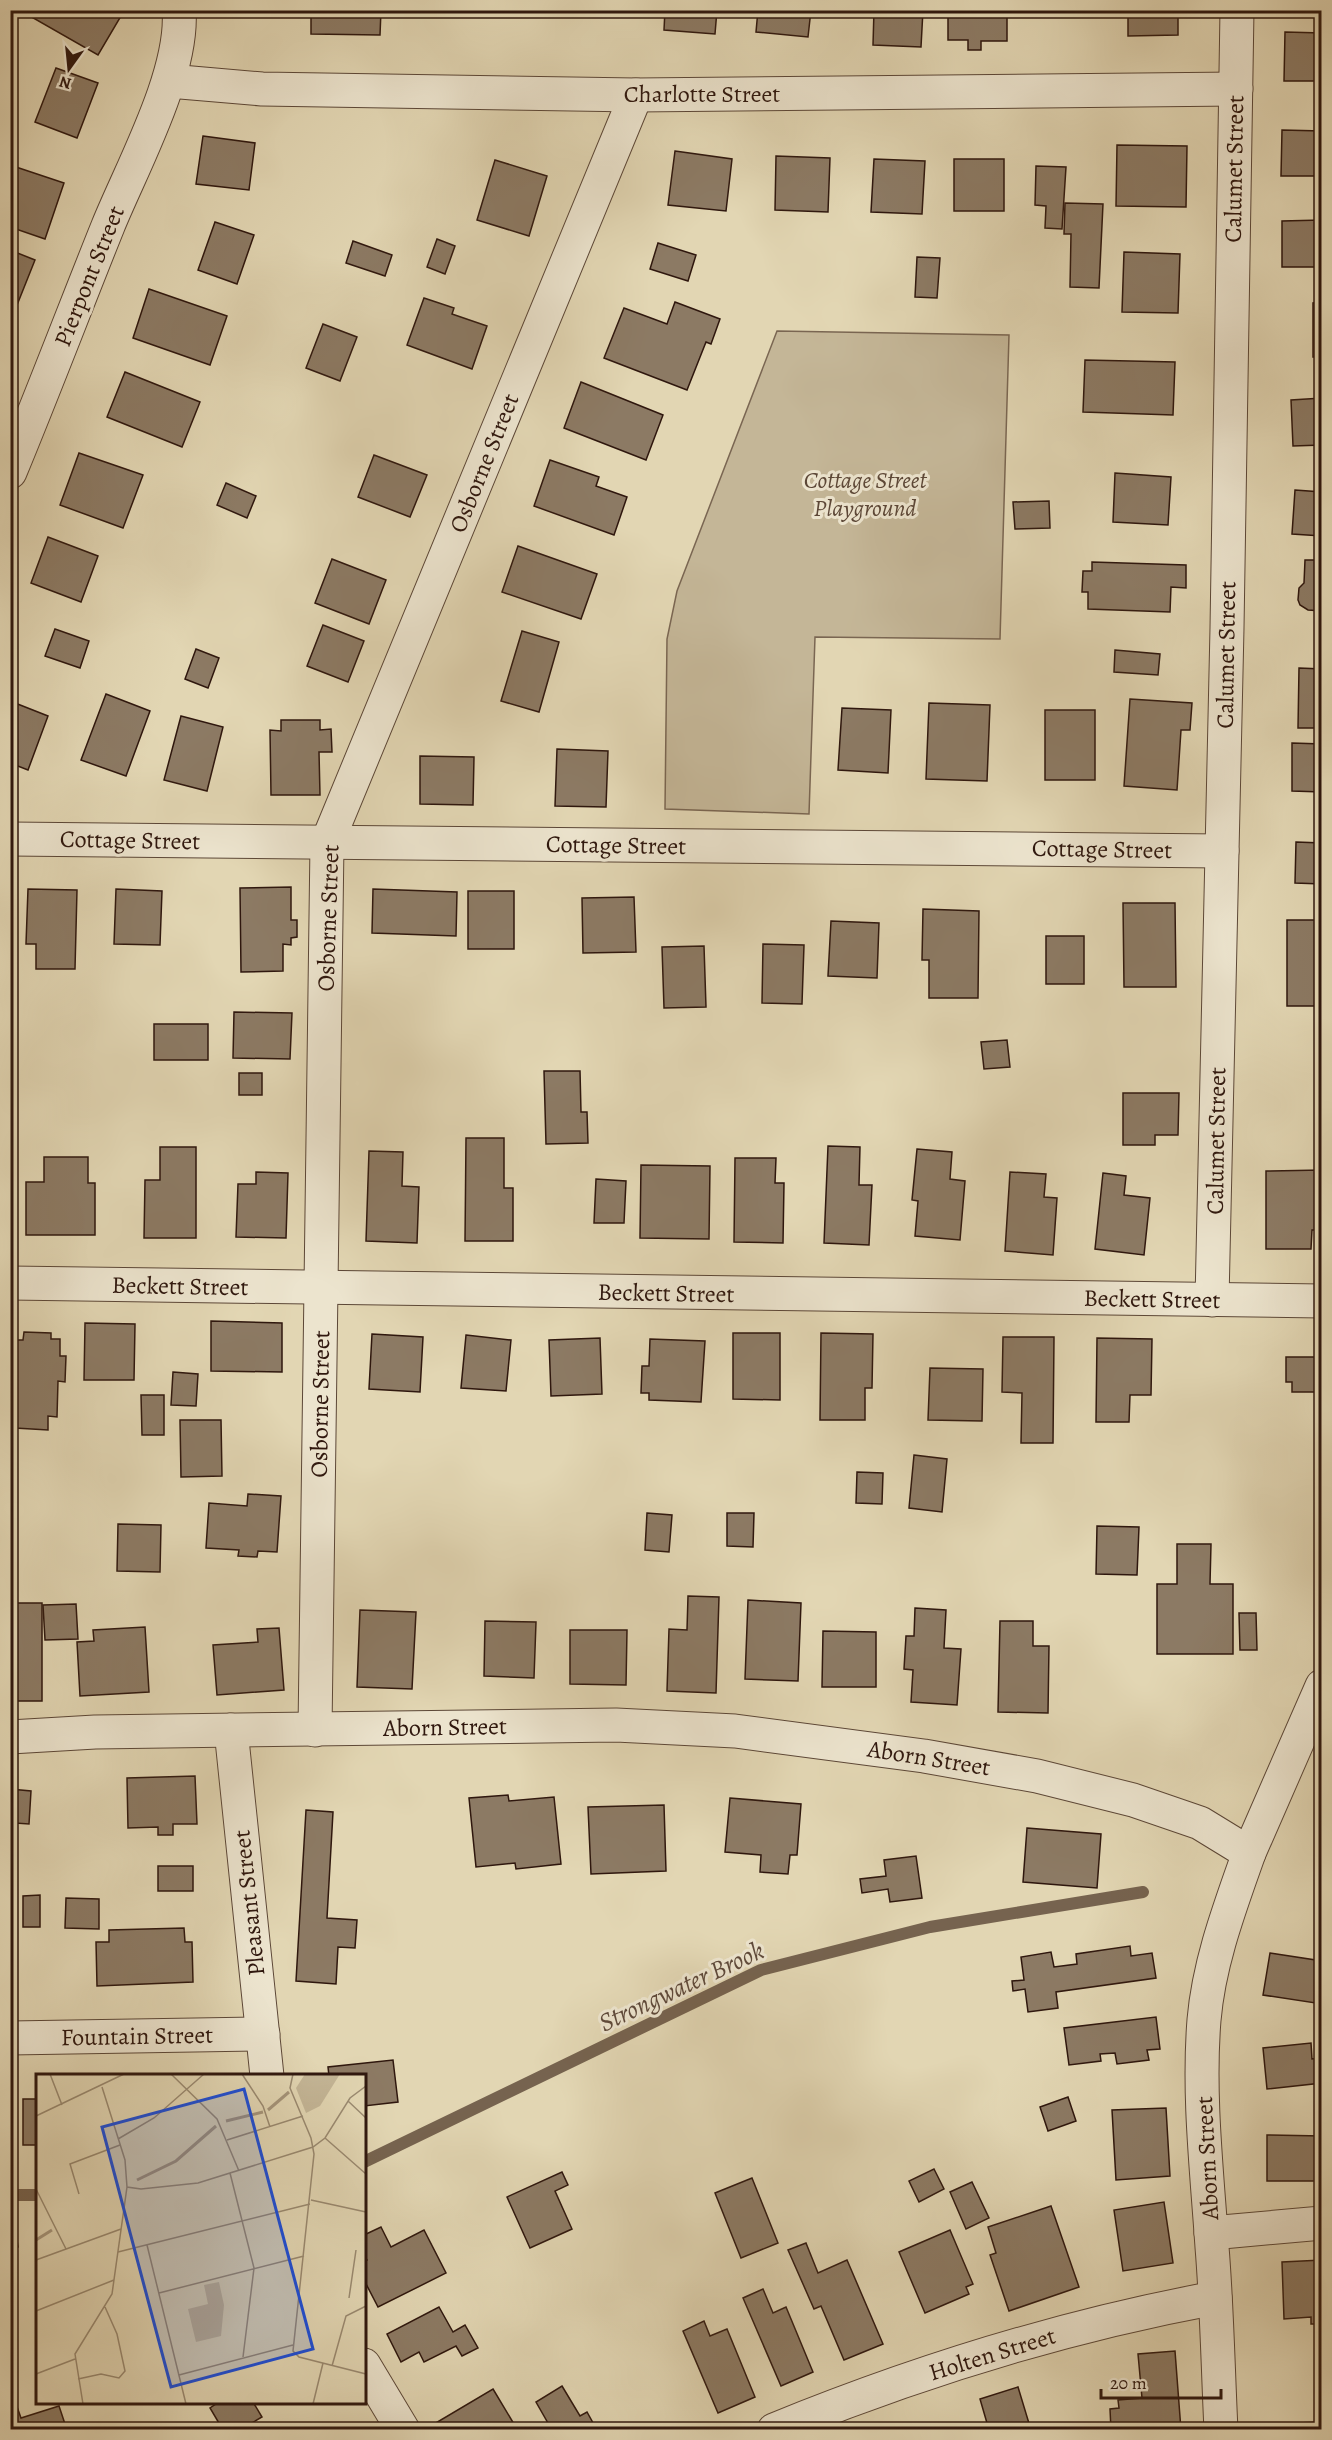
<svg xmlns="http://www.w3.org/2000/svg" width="1332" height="2440" font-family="Alegreya,serif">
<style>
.green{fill:#c4b697;stroke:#7a6652;stroke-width:1.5}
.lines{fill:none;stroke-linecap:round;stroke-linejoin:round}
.stream{stroke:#76634f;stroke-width:12}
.building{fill:#8c7a64;stroke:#2f170e;stroke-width:1.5}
.minor-casing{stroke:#5c4737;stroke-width:35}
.minor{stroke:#ece4ce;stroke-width:33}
.labels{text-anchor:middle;stroke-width:6;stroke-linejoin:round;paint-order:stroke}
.street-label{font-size:24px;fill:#2f170e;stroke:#ece4ce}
.park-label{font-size:24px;font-style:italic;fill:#5c4737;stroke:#ece4ce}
.water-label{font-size:26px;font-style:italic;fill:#5e493a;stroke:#ece4ce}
.inset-river{fill:none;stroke:#a5957b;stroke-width:3}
.inset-road{fill:none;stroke:#9a8a71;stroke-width:1.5}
.view{fill:#1d4ed8;fill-opacity:0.15;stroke:#1d4ed8;stroke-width:3}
.inset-edge{fill:none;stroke:#2f170e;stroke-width:3}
</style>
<rect width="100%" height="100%" fill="#e2d6b3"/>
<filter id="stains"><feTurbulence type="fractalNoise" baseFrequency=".00333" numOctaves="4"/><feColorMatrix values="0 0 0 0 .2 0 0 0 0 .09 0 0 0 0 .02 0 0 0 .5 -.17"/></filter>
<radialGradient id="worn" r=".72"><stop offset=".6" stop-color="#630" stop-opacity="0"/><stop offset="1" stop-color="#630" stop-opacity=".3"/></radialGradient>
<path class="green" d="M777 331 1009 335 1000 639 815 637 809 814 665 809 667 639 677 591Z"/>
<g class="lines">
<g class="stream">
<path d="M364 2162 761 1970 930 1927 1143 1892"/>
<path d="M10 2195H38"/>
</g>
</g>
<g class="building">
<path d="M31 10H111L121 16 98 55 28 15Z"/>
<path d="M311 10H381L380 35 311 34Z"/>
<path d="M443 10H581V17L443 14Z"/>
<path d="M665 10H717L715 34 664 30Z"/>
<path d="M758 10H811L808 37 756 32Z"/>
<path d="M874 10H923L921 47 873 45Z"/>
<path d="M948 10H1007V41H981V50H968V40H948Z"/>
<path d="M1128 10H1178V35L1128 36Z"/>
<path d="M1285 32 1322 33V81H1284Z"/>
<path d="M56 68 98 83 77 138 35 122Z"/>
<path d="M1282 130 1322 131V176H1281Z"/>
<path d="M203 136 255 143 249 190 196 184Z"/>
<path d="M1117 145 1187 146 1186 207 1116 206Z"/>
<path d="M675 151 732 159 726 211 668 205Z"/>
<path d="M776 156 830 158 828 212 775 210Z"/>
<path d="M874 159 925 161 922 214 871 212Z"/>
<rect x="954" y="159" width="50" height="52"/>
<path d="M495 160 547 176 529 236 477 220Z"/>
<path d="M10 165 64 183 45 239 10 227V199L15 185 10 184Z"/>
<path d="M1036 166 1066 167 1062 229 1045 228 1046 206 1035 205Z"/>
<path d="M1065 203 1103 204 1099 288 1070 287 1071 234H1064Z"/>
<path d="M1322 220V267H1282V221Z"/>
<path d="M215 222 254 235 237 284 198 270Z"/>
<path d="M437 239 455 246 445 274 427 267Z"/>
<path d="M353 241 392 255 385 276 346 263Z"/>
<path d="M658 243 696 255 688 281 650 269Z"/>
<path d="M10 250 35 260 13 315 10 314Z"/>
<path d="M1124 252 1180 254 1178 313 1122 312Z"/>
<path d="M917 257 940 258 937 298 915 297Z"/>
<path d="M149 289 227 316 210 365 133 338Z"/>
<path d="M424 298 454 308 452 314 487 326 472 369 407 345Z"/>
<path d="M675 302 720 319 711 344 706 342 687 390 604 358 624 308 667 324Z"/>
<path d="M1322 302V357H1313V303Z"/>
<path d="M323 324 357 337 340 381 306 368Z"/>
<path d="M1085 360 1175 362 1173 415 1083 412Z"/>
<path d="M125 372 200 402 182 447 107 417Z"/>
<path d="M581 382 663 415 646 460 564 428Z"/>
<path d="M1322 398V445L1293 446 1291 400Z"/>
<path d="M79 453 143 475 123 528 60 505Z"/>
<path d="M374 455 427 475 410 517 358 497Z"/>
<path d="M550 460 599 477 596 486 627 497 614 535 534 506Z"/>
<path d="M1115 473 1171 477 1168 525 1113 522Z"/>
<path d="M226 483 256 496 247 518 217 505Z"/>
<path d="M1295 490 1322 492V536L1292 534Z"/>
<path d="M1049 501 1050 528 1015 529 1013 502Z"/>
<path d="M48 537 98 556 81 602 31 583Z"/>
<path d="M518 546 597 574 581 619 502 592Z"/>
<path d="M332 559 386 580 369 624 315 603Z"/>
<path d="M1305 560H1322V611L1308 610 1300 605 1298 600 1299 588 1304 583Z"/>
<path d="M1092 562 1186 565V588L1171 587 1170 612 1088 609V592H1082L1083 571H1092Z"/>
<path d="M323 625 364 641 348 682 307 666Z"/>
<path d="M55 629 89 641 80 668 45 656Z"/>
<path d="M522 631 559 642 539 712 501 701Z"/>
<path d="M196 649 219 658 208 688 185 679Z"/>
<path d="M1115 650 1160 654 1158 675 1114 672Z"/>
<path d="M1299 668 1322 669V728H1298Z"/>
<path d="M106 694 150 711 126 776 81 760Z"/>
<path d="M1130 699 1192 703 1190 730H1181L1177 790 1124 786Z"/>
<path d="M10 701 48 716 28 770 10 763Z"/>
<path d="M929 703 990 705 987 781 926 779Z"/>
<path d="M842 708 891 710 888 773 838 770Z"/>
<rect x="1045" y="710" width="50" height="70"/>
<path d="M181 716 223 727 207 791 164 780Z"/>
<path d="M281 720H320V730L331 729 332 752H319L320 795H271L270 730 281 731Z"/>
<path d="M1292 743 1322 744V792L1292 791Z"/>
<path d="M557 749 608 751 606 807 555 806Z"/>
<path d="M420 756 474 757 473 805 420 804Z"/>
<path d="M1296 842 1322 843V884L1295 883Z"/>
<path d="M291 887V920H297V937L291 938V945L283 944V971L241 972 240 888Z"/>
<path d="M28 889 77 890 75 969H36V944H26Z"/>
<path d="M116 889 162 891 160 945 114 944Z"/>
<path d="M373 889 457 892 456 936 372 933Z"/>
<rect x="468" y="891" width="46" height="58"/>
<path d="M634 897 636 952 583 953 582 898Z"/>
<path d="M1123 903H1175L1176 987H1124Z"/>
<path d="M923 909 979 911 978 998H929V960H922Z"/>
<rect x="1287" y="920" width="35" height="86"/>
<path d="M831 921 879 923 877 978 828 976Z"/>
<rect x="1046" y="936" width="38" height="48"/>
<path d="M763 944 804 945 802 1004 762 1003Z"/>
<path d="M704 946 706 1007 664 1008 662 947Z"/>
<path d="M234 1012 292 1013 290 1059 233 1058Z"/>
<rect x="154" y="1024" width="54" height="36"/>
<path d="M1007 1040 1010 1067 984 1069 981 1042Z"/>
<path d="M544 1071H580L581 1112H587L588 1143 546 1144Z"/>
<rect x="239" y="1073" width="23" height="22"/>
<path d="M1123 1093H1179L1178 1135H1155V1145H1123Z"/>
<path d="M466 1138H504V1188H513V1241H465Z"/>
<path d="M828 1146 860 1147 859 1185H872L869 1245 824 1243Z"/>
<path d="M160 1147H196V1238H144L145 1180H160Z"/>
<path d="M917 1149 952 1152 950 1179 965 1181 960 1240 915 1236 918 1201 912 1200Z"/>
<path d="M369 1151 403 1152 402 1186 419 1187 417 1243 366 1241Z"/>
<path d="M44 1157H88V1183H95V1235H26V1182H44Z"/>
<path d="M735 1158H776L775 1183H784L783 1243 734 1242Z"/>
<path d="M641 1165 710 1166 709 1239 640 1238Z"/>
<path d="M1322 1170V1230H1312L1311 1249H1266V1171Z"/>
<path d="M256 1172 288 1173 286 1238 236 1237 238 1184H256Z"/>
<path d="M1010 1172 1046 1174 1044 1197 1057 1198 1053 1255 1005 1251Z"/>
<path d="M1103 1173 1126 1176 1124 1195 1150 1198 1144 1255 1095 1249Z"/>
<path d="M596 1179 626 1181 624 1223H594Z"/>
<path d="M211 1321 282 1323V1372L211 1371Z"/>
<path d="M85 1323 135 1324 134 1380H84Z"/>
<path d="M24 1332 51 1333V1339H60V1356H66L65 1382 58 1381 57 1417 48 1416V1430L15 1428 16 1417H10L12 1340H23Z"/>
<path d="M733 1333H780V1400L733 1399Z"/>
<path d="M821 1333 873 1334 872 1388H865V1420H820Z"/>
<path d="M372 1334 423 1337 420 1392 369 1389Z"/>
<path d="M466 1335 511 1340 506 1391 461 1388Z"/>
<path d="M1003 1337H1054L1053 1443H1021L1022 1393 1002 1392Z"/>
<path d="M600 1338 602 1394 551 1396 549 1340Z"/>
<path d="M1097 1338 1152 1339 1151 1395H1130L1129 1422H1096Z"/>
<path d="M650 1339 705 1341 701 1402 649 1400V1393H641L642 1366H649Z"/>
<path d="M1318 1341H1322V1392H1292V1382H1286V1357H1318Z"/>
<path d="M930 1368 983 1369 982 1421 928 1420Z"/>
<path d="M173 1372 198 1374 196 1406 171 1405Z"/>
<path d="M141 1395H164V1435H142Z"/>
<path d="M180 1420H221L222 1476 181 1477Z"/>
<path d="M914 1455 947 1459 942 1512 909 1508Z"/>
<path d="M857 1472 883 1473 882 1504 856 1503Z"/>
<path d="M248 1494 281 1496 277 1552 258 1551 257 1557 238 1556 239 1550 206 1548 209 1503 247 1506Z"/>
<path d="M647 1513 672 1515 669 1552 645 1550Z"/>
<path d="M727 1513H754L753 1547 727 1546Z"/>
<path d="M118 1524 161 1525 160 1572 117 1571Z"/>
<path d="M1097 1526 1139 1527 1137 1575 1096 1574Z"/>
<path d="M1177 1544H1211L1210 1584H1233V1654H1157V1584H1177Z"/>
<path d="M688 1596 719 1597 716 1693 667 1691 669 1629 687 1630Z"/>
<path d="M748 1600 801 1603 798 1681 745 1679Z"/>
<rect x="10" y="1603" width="32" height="98"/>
<path d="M76 1604 78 1639 45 1640 43 1605Z"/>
<path d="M915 1608 946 1610 944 1648 961 1649 957 1705 911 1702 913 1670 904 1669 906 1636H914Z"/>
<path d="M360 1610 416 1612 412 1689 357 1687Z"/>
<path d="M1239 1613H1256L1257 1650H1240Z"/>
<path d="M485 1621 536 1622 534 1678 484 1676Z"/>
<path d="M1000 1621H1033V1646H1049L1048 1713 998 1712Z"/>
<path d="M145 1627 149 1692 80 1696 77 1642 94 1641 93 1630Z"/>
<path d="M279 1628 284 1690 217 1695 213 1645 258 1642 257 1629Z"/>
<path d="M570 1630H627L626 1685 570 1684Z"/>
<path d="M823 1631 876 1632V1687H822Z"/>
<path d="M195 1776 197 1824H173V1835H158V1827L128 1828 127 1778Z"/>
<path d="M10 1789 31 1791 29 1824 15 1823 12 1860H10Z"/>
<path d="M508 1795 509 1801 554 1797 561 1864 516 1869 515 1863 476 1867 469 1798Z"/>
<path d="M730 1798 801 1804 797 1855H790L788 1874 760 1872 761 1855 725 1852Z"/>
<path d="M664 1805 666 1871 591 1874 588 1807Z"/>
<path d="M306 1810 333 1812 327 1918 357 1920 355 1948 338 1947 336 1984 296 1981Z"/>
<path d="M1027 1828 1101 1834 1097 1888 1023 1882Z"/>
<path d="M916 1856 922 1898 890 1902 888 1889 862 1893 860 1879 886 1876 884 1860Z"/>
<rect x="158" y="1866" width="35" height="25"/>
<path d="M40 1895V1927H23V1896Z"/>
<path d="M66 1898 99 1899V1929L65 1928Z"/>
<path d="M184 1928 185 1942H192L193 1982 97 1986 96 1942H109V1930Z"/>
<path d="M1130 1946 1131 1956 1152 1953 1156 1978 1056 1992 1058 2008 1028 2012 1025 1989 1013 1991 1012 1981 1024 1980 1021 1957 1051 1952 1054 1967 1077 1964 1076 1954Z"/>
<path d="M1270 1953 1322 1961V2004L1263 1995Z"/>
<path d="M1156 2017 1160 2049 1147 2050 1149 2060 1117 2064 1115 2053 1100 2054 1101 2061 1069 2065 1064 2028Z"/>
<path d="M1311 2043 1312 2059 1322 2058V2083L1267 2089 1263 2048Z"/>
<path d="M393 2060 398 2102 364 2106V2076H329L328 2067Z"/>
<path d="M1068 2097 1076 2121 1048 2131 1040 2107Z"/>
<rect x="23" y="2099" width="15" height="46"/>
<path d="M1166 2108 1170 2176 1116 2180 1112 2110Z"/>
<path d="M1267 2135 1322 2136V2181H1267Z"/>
<path d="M934 2169 944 2189 919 2202 909 2181Z"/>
<path d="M562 2172 568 2185 555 2191 572 2229 530 2248 507 2197Z"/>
<path d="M752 2178 778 2243 741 2258 715 2193Z"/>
<path d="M972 2182 989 2218 966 2229 950 2192Z"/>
<path d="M1164 2202 1173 2263 1123 2271 1114 2210Z"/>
<path d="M1051 2206 1079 2287 1009 2311 990 2255 996 2253 988 2227Z"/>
<path d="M10 2227H15L18 2247 10 2249Z"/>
<path d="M381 2227 391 2247 424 2230 446 2273 378 2307 364 2280V2262L367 2260 364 2255V2235Z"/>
<path d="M950 2230 973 2284 966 2287 969 2294 925 2313 899 2252Z"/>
<path d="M806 2243 818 2273 847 2260 883 2344 844 2360 821 2306 814 2309 788 2250Z"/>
<path d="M1322 2260V2324H1311V2317L1284 2319 1282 2262Z"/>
<path d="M763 2289 773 2313 786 2307 813 2372 781 2386 743 2298Z"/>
<path d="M439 2307 453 2332 465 2325 478 2348 462 2356 456 2346 424 2362 419 2352 401 2362 387 2334Z"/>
<path d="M704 2321 710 2336 727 2329 755 2397 718 2413 683 2331Z"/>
<path d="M1175 2351 1181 2430H1111L1110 2409 1119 2408 1118 2400 1142 2398 1138 2354Z"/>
<path d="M562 2386 580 2416 587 2412 597 2430H552L536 2402Z"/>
<path d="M1018 2387 1031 2430H989L980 2399Z"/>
<path d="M493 2389 517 2429 438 2430 434 2424Z"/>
<path d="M15 2401 21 2418 59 2406 67 2430H10V2403Z"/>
<path d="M219 2402H253L262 2417 240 2430H223L210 2408Z"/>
<path d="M1322 2422V2430H1270V2424Z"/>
</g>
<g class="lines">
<g class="minor-casing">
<g id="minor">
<path d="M169 81 262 89 636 95 1236 89"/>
<path d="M10 472C44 390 75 308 108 226 132 167 184 73 179 10"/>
<path d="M10 839 1222 851"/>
<path d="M10 1283 1322 1301"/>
<path d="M1212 1300 1227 628 1237 10"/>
<path d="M231 1730 267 2076"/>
<path d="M315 1730 327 843 636 95"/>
<path d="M10 1737 95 1732 616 1725 735 1731 924 1756 1037 1776 1133 1800 1200 1823 1249 1853C1230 1907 1209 1962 1204 2020 1198 2095 1207 2172 1212 2247 1217 2308 1218 2369 1221 2430"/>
<path d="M1249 1853 1322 1686"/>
<path d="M10 2038 263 2034"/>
<path d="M1211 2233 1322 2223"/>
<path d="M364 2365 403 2430"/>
<path d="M774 2430C916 2372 1064 2326 1215 2298"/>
</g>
</g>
<use href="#minor" class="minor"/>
</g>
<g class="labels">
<g class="street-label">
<text x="702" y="102">Charlotte Street</text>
<text transform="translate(1234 169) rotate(-89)" y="8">Calumet Street</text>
<text transform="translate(89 276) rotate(-68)" y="8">Pierpont Street</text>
<text transform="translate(484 463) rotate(-68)" y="8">Osborne Street</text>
<text transform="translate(1226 655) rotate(-89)" y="8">Calumet Street</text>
<text transform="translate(130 840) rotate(1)" y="8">Cottage Street</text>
<text transform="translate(616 845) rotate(1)" y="8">Cottage Street</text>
<text transform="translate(1102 849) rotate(1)" y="8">Cottage Street</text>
<text transform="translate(328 918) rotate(-88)" y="8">Osborne Street</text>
<text transform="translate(1216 1141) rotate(-89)" y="8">Calumet Street</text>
<text transform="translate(180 1286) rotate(1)" y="8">Beckett Street</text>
<text transform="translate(666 1293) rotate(1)" y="8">Beckett Street</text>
<text transform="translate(1152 1299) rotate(1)" y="8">Beckett Street</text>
<text transform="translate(320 1404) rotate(-89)" y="8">Osborne Street</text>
<text transform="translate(445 1727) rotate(-1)" y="8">Aborn Street</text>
<text transform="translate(929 1758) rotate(9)" y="8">Aborn Street</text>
<text transform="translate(249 1903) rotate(-96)" y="8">Pleasant Street</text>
<text transform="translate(137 2036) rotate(-1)" y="8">Fountain Street</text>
<text transform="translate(1207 2158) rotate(-93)" y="8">Aborn Street</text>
<text transform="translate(992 2354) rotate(-17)" y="8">Holten Street</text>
</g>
<g class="park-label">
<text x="865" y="488">Cottage Street<tspan x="865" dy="28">Playground</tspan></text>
</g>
<g class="water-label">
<text transform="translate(681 1986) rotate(-25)" y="9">Strongwater Brook</text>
</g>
</g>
<g transform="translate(36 2074)">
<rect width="330" height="330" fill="#e2d6b3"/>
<path d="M269 0H304L284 32 270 39 260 14ZM183 208 188 231 185 262 160 268 152 235 172 230 168 211Z" fill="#c4b697"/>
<path class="inset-river" d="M232 36 253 18M190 47 227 38M101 106 140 87 180 52M0 166 16 156"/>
<path class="inset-road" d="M14 0 26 31M135 0 181 45 203 97M206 0 227 32 234 53M257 0 254 14 275 64 278 80 257 277 263 283 330 300M66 13 89 86 91 113 105 115 162 109 277 73 289 64 314 24 330 12M312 27 330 44M0 42 88 0M289 64 330 100M82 65 118 44 168 0M191 66 267 42M194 99 218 194 207 283M0 115 30 175M43 120 34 90 84 71M275 126 330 138M111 171 150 330M82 178 274 130M0 186 85 155M123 219 268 182M313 224 320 176M0 237 78 206M296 292 310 242 330 232M0 300 39 285M143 301 257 271M42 305 65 300 83 304 89 297 81 260 69 233M47 330 39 280 76 220 91 113M277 330 287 289"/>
<path class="view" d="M208 15 277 275 135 313 66 53Z"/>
<rect width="330" height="330" class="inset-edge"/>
</g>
<rect width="1332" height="2440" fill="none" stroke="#e2d6b3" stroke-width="36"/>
<rect x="12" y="12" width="1308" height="2416" fill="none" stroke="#2f170e" stroke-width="3"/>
<rect x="18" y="18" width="1296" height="2404" fill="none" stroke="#2f170e" stroke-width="1.5"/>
<g transform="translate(69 69) rotate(195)" stroke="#ece4ce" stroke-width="4.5" paint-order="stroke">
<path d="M0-4.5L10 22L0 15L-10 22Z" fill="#2f170e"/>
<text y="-9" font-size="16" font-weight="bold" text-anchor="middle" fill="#2f170e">N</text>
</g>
<path d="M1101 2389v9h120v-9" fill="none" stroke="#2f170e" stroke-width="3"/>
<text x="1110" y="2389" font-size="18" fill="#2f170e" stroke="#ece4ce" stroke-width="4.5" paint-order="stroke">20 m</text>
<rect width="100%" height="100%" filter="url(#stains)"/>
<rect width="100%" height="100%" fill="url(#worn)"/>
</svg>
